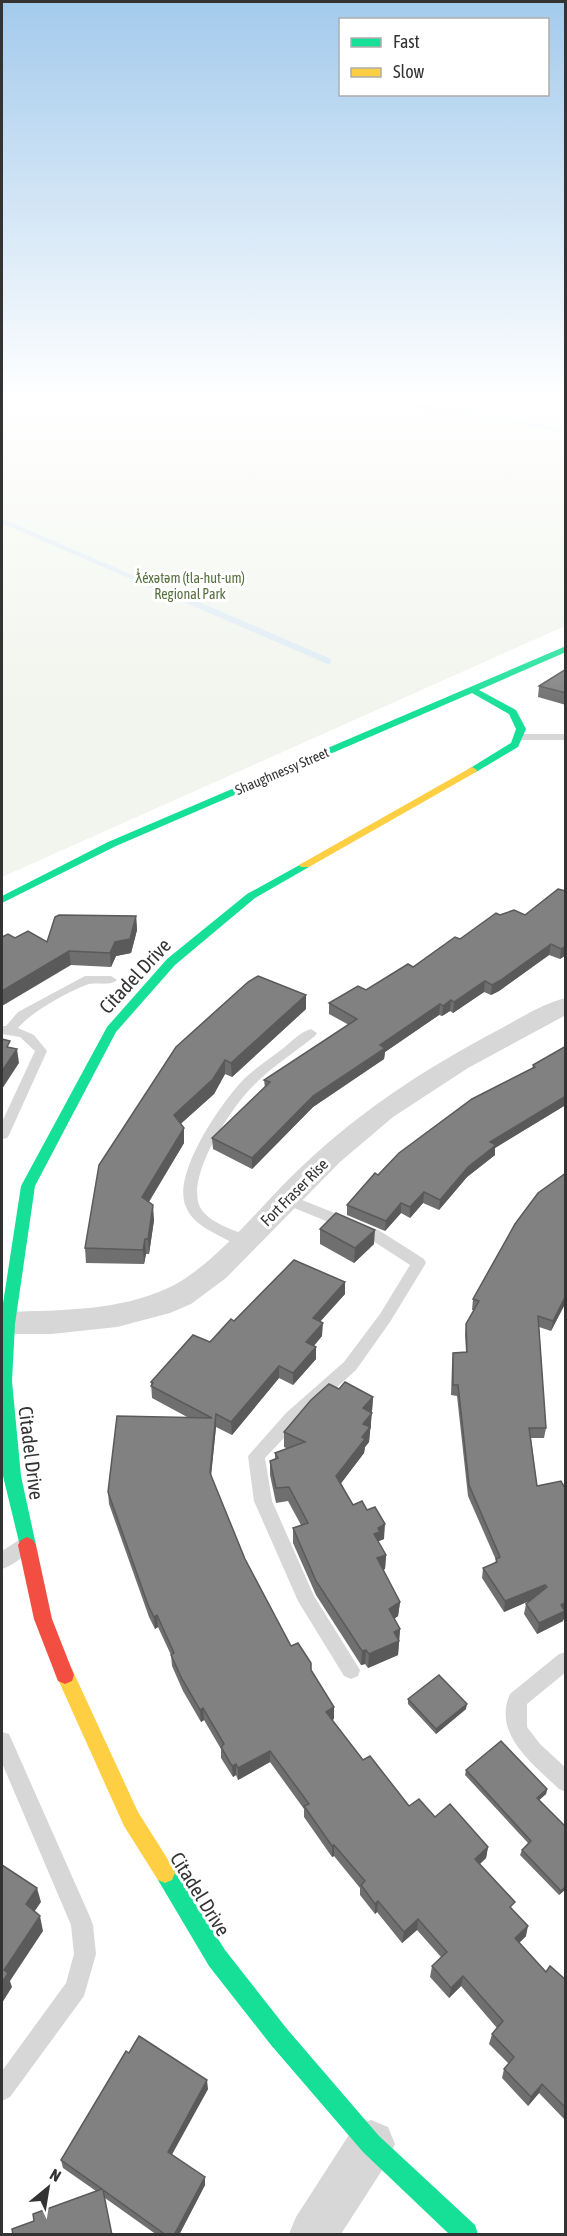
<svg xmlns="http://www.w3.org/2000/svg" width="567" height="2236" font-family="'Asap Condensed',sans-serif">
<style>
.green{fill:#f1f5ed}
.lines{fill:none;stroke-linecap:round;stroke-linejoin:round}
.stream-far1{stroke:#ddebf3;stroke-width:4.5}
.stream{stroke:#ddebf3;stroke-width:6}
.lane{fill:#d7d7d7;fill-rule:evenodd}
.street{fill:#d7d7d7;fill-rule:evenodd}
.fast{fill:#16e098;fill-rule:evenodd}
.slow{fill:#ffcf43;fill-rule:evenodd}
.jam{fill:#f24e42;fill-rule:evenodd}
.wall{fill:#6f6f6f}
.shaded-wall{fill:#5a5a5a}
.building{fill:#818181;stroke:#5a5a5a;stroke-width:1.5}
.labels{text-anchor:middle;stroke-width:6;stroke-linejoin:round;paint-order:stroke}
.far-park-label{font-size:14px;fill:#56703f;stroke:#fff}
.far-street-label{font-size:14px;fill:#333;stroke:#fff}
.street-label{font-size:16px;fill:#333;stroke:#fff}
.near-street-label{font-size:20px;fill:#333;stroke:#fff}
</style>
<rect width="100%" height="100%" fill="#fff"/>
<path class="green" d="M2 398H565V626L2 877Z"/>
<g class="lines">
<g class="stream-far1">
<path d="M373 398 566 431"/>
<path d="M2 521 185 600"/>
</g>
<path class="stream" d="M182 598 328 661"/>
<g class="lane">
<path d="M566 734V740H520L515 737 520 734Z"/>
<path d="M85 976H111L117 980C109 987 96 981 86 985 67 992 30 1013 18 1028L34 1035 47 1051 9 1135 7 1138 2 1139V1122L35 1051 20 1037 2 1034V1026H6L18 1012Z"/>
<path d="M311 1029 317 1033 315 1036C295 1052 273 1066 254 1085 233 1105 185 1176 200 1207 208 1223 235 1230 250 1237L252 1241 250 1245C239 1248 222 1237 212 1232 201 1226 191 1219 186 1207 171 1175 222 1101 245 1078 256 1068 269 1059 281 1050 290 1043 300 1032 311 1029Z"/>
<path d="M287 1194 380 1231 424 1259 426 1263 390 1322 356 1370 298 1423 265 1458 272 1501 314 1596 360 1670 358 1676 351 1679 344 1676 298 1601 254 1501 248 1456 286 1413 344 1362 380 1314 410 1265 370 1239 282 1203 280 1199 282 1195Z"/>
<path d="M22 1538 28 1541 31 1546C26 1556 12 1566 2 1569V1551Z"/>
<path d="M566 1652V1672L527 1704V1727L540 1744 566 1768V1792L559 1789C533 1764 492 1734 510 1694L559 1654Z"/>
<path d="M2 1732 9 1734 90 1917 93 1925 96 1954 84 1996 10 2097 2 2101V2071L66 1983 74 1954 71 1925 2 1763Z"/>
</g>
<g class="street">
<path d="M566 998V1015L468 1068 393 1117 340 1162 226 1278 191 1304 170 1313 117 1327 51 1334H2V1314L7 1312C61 1310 119 1311 168 1288 210 1269 256 1212 289 1179 352 1116 422 1070 500 1029 521 1018 543 1003 566 998Z"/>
<path d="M371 2120 388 2127 395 2144 388 2161 341 2234H289L296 2217 354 2127Z"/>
</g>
<g class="fast">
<path d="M566 646V652L479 690 516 710 526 729 518 747 476 772 472 773 467 770 511 743 516 729 509 714 472 693 116 846 2 903V896L108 842Z"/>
<path d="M305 862 309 863V867L255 898 175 965 116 1032 35 1186 15 1324 12 1381 21 1476 36 1545 33 1550 27 1553 21 1550 3 1476 2 1451V1310L21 1186 107 1027 167 959 247 894Z"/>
<path d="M165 1863 172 1866 225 1950 287 2029 379 2136 475 2225 478 2234H449L363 2152 271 2045 209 1966 158 1880 155 1873 158 1866Z"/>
</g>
<g class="slow">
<path d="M472 767 477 770 476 772 309 867H301L299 865Z"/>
<path d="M65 1666 72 1669 138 1812 172 1866 175 1873 172 1880 165 1883 158 1880 124 1826 56 1675 58 1669Z"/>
</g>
<path class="jam" d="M27 1537 33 1540 36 1545 52 1619 74 1675 72 1681 65 1684 58 1681 34 1619 18 1545 21 1540Z"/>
</g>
<g class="wall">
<path d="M566 669V705L538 697 539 686Z"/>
<path d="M558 889 566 955 560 959 549 955 499 991 491 995 484 992 453 1013 450 1011 442 1016 439 1015 385 1052 384 1059 313 1107 252 1169 213 1149 212 1138 265 1088 264 1080 349 1025 329 1014V1003L366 990 413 967 500 915H525Z"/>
<path d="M136 916 137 930 131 953 116 956 111 967 71 965 15 938 47 942Z"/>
<path d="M306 1009 232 1077 225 1074 214 1094 180 1124 184 1128V1143L149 1202 154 1220 149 1254H146L144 1264 86 1263 85 1248 176 1047Z"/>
<path d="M566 1046V1107L564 1106 495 1148V1155L467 1177 439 1210 423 1203 410 1218 401 1213 385 1231 347 1215V1205L378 1175 532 1069 533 1065Z"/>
<path d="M566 1171V1302L551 1331 539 1327 546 1428 544 1438H531L537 1486 566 1612 563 1621 537 1634 524 1614 526 1604 529 1601 504 1612 482 1578 483 1568 495 1563 496 1560 468 1496 457 1396 451 1395 452 1363 453 1353 466 1352 465 1334 466 1324 474 1310H472L473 1299 565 1173Z"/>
<path d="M320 1229 374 1244 354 1263 320 1244Z"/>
<path d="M345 1282V1294L320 1322 322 1336 314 1346 316 1359 293 1385 279 1378 232 1435 216 1427 211 1476 245 1559 291 1646 311 1670 334 1719 332 1720 363 1760 409 1806 435 1817 488 1847 486 1858 480 1864 513 1910 526 1936 519 1943 546 1972 566 1980V2121L539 2093 528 2106 502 2078 504 2069 509 2064 489 2044 492 2034 497 2028 461 1986 449 1998 430 1977 432 1966 441 1957 417 1930 402 1943 377 1912 375 1914 360 1895V1888L334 1856 332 1857 304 1817V1809L270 1762 238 1780 236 1775 233 1777 221 1758V1749L204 1720 201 1722 183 1691 172 1666 171 1655 158 1627 155 1629 149 1617 109 1504 108 1492 189 1418 152 1398 151 1382 210 1342 234 1321Z"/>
<path d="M339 1389 373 1397 372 1411 371 1413V1428L370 1429 369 1442 365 1447 364 1453 341 1483 353 1505 384 1539 379 1541V1543L386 1555 385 1569 383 1570 400 1602 398 1616 394 1619 400 1629 398 1655 368 1668 365 1664 361 1665 316 1595 293 1543V1528L301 1525 288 1501 276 1503 270 1475V1461L275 1459V1453L288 1449 284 1447V1432Z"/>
<path d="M408 1699 466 1709 436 1734 408 1704Z"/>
<path d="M466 1770 547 1789 546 1794 539 1800 566 1889 559 1895 520 1855 522 1850 528 1843 465 1775Z"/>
<path d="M129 2053 208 2089 171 2155 205 2185 179 2235H157L105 2198 34 2221 96 2191 63 2168 61 2160Z"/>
</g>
<g class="shaded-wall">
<path d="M136 916 137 930 131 953 116 956 111 967 110 953 115 942Z"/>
<path d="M551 944 549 955 499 991 491 995 492 985Z"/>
<path d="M566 946V955L560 959 561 949Z"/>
<path d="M69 951 71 965 2 1006V991Z"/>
<path d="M485 981 484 992 453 1013 454 1002Z"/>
<path d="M306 995V1009L232 1077 231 1063Z"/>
<path d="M451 1000 450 1011 442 1016 443 1006Z"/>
<path d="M440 1004 439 1015 385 1052 384 1059 313 1107 252 1169V1158L313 1096 380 1045Z"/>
<path d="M17 1049 19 1063 2 1089V1071Z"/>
<path d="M225 1060V1074L214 1094 174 1130V1115Z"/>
<path d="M566 1096 564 1106 495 1148V1155L467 1177 439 1210 440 1200 490 1142Z"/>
<path d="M184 1128V1143L143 1211 142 1197Z"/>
<path d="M424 1192 423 1203 410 1218V1207Z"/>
<path d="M401 1203V1213L385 1231 386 1221Z"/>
<path d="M153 1205 154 1220 149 1254 148 1239Z"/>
<path d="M375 1230 374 1244 354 1263 355 1248Z"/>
<path d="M145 1239 146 1254 144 1264 143 1250Z"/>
<path d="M345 1282V1294L312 1330 313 1318Z"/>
<path d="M566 1295V1302L551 1331 553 1321Z"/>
<path d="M323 1323 322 1336 306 1354V1342Z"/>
<path d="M316 1347V1359L293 1385V1373Z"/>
<path d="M279 1366V1378L232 1435 231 1422Z"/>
<path d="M373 1397 372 1411 363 1423V1408Z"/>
<path d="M372 1413 369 1442 365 1447 364 1453 336 1490V1476L363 1424Z"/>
<path d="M216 1414V1427L210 1485V1473Z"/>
<path d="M385 1524 384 1539 379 1541V1546L374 1534 378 1528Z"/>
<path d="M386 1555 385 1569 376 1573 377 1558Z"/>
<path d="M545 1585 543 1595 504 1612 505 1601Z"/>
<path d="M400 1602 398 1616 388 1623 389 1609Z"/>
<path d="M566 1602V1612L563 1621 537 1634 539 1623 561 1605Z"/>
<path d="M157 1615 158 1627 155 1629 154 1617Z"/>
<path d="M400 1629 398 1655 368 1668 369 1654 394 1632Z"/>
<path d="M366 1650 365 1664 361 1665 362 1651Z"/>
<path d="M467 1704 466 1709 436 1734V1729Z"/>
<path d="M334 1707V1719L326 1723V1712Z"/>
<path d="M203 1708 204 1720 201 1722 200 1710Z"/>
<path d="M270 1751V1762L238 1780V1768Z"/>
<path d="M236 1764V1775L233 1777 232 1766Z"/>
<path d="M547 1789 546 1794 536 1803 537 1798Z"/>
<path d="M334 1845V1856L332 1857V1846Z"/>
<path d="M488 1847 486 1858 473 1870 475 1859Z"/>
<path d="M566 1886V1889L559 1895 561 1891Z"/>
<path d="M37 1888 41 1902 30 1918 26 1904Z"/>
<path d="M378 1901 377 1912 375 1914V1904Z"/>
<path d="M40 1916 43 1931 10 1981 12 1987 2 2003V1983L4 1970Z"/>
<path d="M418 1919 417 1930 402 1943 404 1932Z"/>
<path d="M528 1926 526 1936 513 1949 515 1938Z"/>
<path d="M463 1976 461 1986 449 1998 451 1988Z"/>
<path d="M207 2080 208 2089 169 2160 168 2152Z"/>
<path d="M542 2084 539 2093 528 2106 531 2097Z"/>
<path d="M205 2177V2185L179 2235H174Z"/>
</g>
<g class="building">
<path d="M566 669V693L539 686Z"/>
<path d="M558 889 566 891V946L561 949 551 944 501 980 492 985 485 981 454 1002 451 1000 443 1006 440 1004 380 1045 385 1048 313 1096 252 1158 212 1138 270 1082 264 1080 357 1019 329 1003 358 986 366 990 408 964 413 967 455 937 460 939 496 913 500 915 514 910 525 915Z"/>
<path d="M59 915 136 916 130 939 115 942 110 953 69 951 2 991V937L8 934 15 938 28 931 47 942 55 917Z"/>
<path d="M258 976 306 995 231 1063 225 1060 213 1079 174 1115 184 1128 142 1197 153 1205 148 1239H145L143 1250 85 1248 99 1165 176 1047 248 982Z"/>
<path d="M2 1039 10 1041 7 1047 17 1049 2 1071Z"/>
<path d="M566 1046V1096L490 1142 496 1145 468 1167 440 1200 424 1192 410 1207 401 1203 386 1221 347 1205 375 1173 378 1175 399 1153 472 1099 535 1067 533 1065Z"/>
<path d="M566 1173V1295L553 1321 538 1316 546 1428H529L537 1486 561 1481 566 1490V1602L561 1605 565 1611 539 1623 526 1604 547 1587 545 1585 505 1601 483 1568 497 1562 496 1559 500 1557 469 1485 458 1385H453V1353L467 1352 466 1324 479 1301 473 1299 515 1224 538 1193Z"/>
<path d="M336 1213 375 1230 355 1248 320 1229Z"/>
<path d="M294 1260 345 1282 313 1318 323 1323 306 1342 316 1347 293 1373 279 1366 231 1422 216 1414 210 1473 245 1559 291 1646 298 1643 311 1663V1670L334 1707 326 1712 363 1760 370 1756 409 1806 419 1799 435 1817 450 1804 488 1847 475 1859 515 1902 510 1907 528 1926 515 1938 546 1972 550 1966 566 1980V2108L542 2084 531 2097 504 2069 514 2057 492 2034 503 2021 463 1976 451 1988 432 1966 447 1952 418 1919 404 1932 378 1901 375 1904 361 1885 365 1881 334 1845 332 1846 304 1806 309 1804 270 1751 238 1768 236 1764 232 1766 221 1747 224 1744 203 1708 200 1710 182 1679 171 1655 174 1653 157 1615 154 1617 148 1605 108 1492 117 1416 212 1418 151 1386 153 1383 151 1382 193 1335 210 1342 231 1319 234 1321Z"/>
<path d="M345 1382 373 1397 363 1408 372 1413 363 1424 370 1427 362 1437 365 1439 336 1476 353 1505 362 1501 367 1510 375 1507 385 1524 378 1528 380 1532 374 1534 386 1555 377 1558 400 1602 389 1609 400 1629 394 1632 399 1641 369 1654 366 1650 362 1651 316 1581 293 1528 308 1523 289 1487 276 1488 270 1461 278 1458 275 1453 305 1442 284 1432 311 1400 329 1384 339 1389Z"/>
<path d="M439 1675 467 1704 436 1729 408 1699Z"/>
<path d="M501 1741 547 1789 537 1798 566 1827V1886L561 1891 522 1850 531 1841 466 1770Z"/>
<path d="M2 1865 37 1888 26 1904 40 1916 4 1970 8 1973 2 1983Z"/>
<path d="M139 2036 207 2080 168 2152 205 2177 174 2235H166L103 2190 112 2235H13L12 2229 34 2221 33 2214 102 2189 61 2160 126 2051 129 2053Z"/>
</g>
<linearGradient id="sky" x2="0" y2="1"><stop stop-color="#a3caec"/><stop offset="0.56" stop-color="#fff"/><stop offset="1" stop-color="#fff" stop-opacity="0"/></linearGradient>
<rect width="567" height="711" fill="url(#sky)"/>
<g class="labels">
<g class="far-park-label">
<text x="190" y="583">ƛ̓éxətəm (tla-hut-um)<tspan x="190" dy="16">Regional Park</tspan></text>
</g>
<g class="far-street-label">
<text transform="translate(282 771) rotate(-23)" y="5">Shaughnessy Street</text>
</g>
<g class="street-label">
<text transform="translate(294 1192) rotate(-45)" y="6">Fort Fraser Rise</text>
</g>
<g class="near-street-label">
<text transform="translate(135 976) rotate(-47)" y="7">Citadel Drive</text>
<text transform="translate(31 1453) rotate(83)" y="7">Citadel Drive</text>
<text transform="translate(200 1894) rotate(58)" y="7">Citadel Drive</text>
</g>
</g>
<rect width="567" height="2236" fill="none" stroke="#333333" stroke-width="6"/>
<rect x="339" y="18" width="210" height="78" fill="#ffffff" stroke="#adadad" stroke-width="1.5"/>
<rect x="351" y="38" width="30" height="9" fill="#16e098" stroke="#adadad" stroke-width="1.5"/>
<text x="393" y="48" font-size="18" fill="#333333">Fast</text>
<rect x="351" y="68" width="30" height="9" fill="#ffcf43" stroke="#adadad" stroke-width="1.5"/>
<text x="393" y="78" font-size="18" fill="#333333">Slow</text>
<g transform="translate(48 2188) rotate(30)" stroke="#ffffff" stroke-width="4.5" paint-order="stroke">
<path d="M0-4.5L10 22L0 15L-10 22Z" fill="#333333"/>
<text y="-9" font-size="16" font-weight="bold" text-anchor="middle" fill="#333333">N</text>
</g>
</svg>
